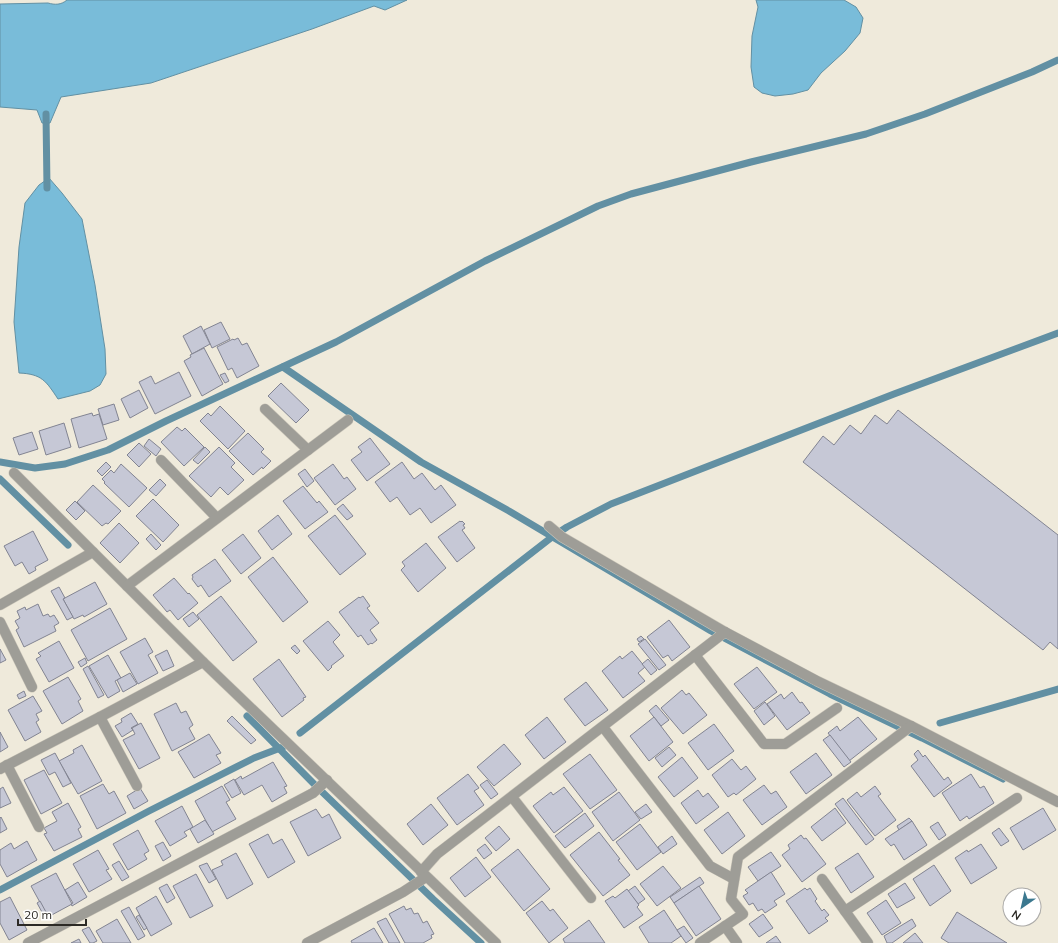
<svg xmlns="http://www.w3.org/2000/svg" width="1058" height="943" font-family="Mulish,sans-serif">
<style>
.water{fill:#79bcd9;stroke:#6290a3}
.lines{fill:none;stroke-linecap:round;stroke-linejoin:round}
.stream{stroke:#6290a3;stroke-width:7}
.building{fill:#c6c8d6;stroke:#828492}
.minor-casing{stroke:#ccc7ba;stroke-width:11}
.minor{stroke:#9e9d97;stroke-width:10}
</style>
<rect width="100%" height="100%" fill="#efeadb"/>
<g class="water">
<path d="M67 0H407L385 10 374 6 312 29 151 83 61 97 50 123H42L37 110 0 107V4L48 3C55 5 61 5 67 0Z"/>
<path d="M756 0H844L856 7 863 18 860 33 845 51 821 73 808 90 793 94 775 96 762 93 754 87 751 67 752 36 758 7Z"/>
<path d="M49 178 62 193 82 219 95 285 105 349 106 374 100 385 90 391 58 399C46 381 42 374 19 373L14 322 19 247 25 203 39 185Z"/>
</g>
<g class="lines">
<g class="stream">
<path d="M46 114 47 188"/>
<path d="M283 367 421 462 509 511 711 631 830 694 922 738 1003 779"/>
<path d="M0 462 35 468 65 464 108 450 166 421 336 342 485 261 598 206 631 194 751 162 866 134 925 114 1032 72 1058 60"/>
<path d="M0 479 68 545"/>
<path d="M247 716 315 785 433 899 481 943"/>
<path d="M940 723 1058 689"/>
<path d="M300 733 552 537 567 527 611 504 894 394 1058 333"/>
<path d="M0 890 149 811 254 758 283 747"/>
</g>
</g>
<g class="building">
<path d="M221 322 230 339 212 348 204 330Z"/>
<path d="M201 326 210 344 192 354 183 336Z"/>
<path d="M238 338 242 345 247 343 259 366 237 378 232 368 228 370 217 347 233 339 234 340Z"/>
<path d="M204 348 223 384 202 396 184 361 191 357 190 355Z"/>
<path d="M179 372 191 396 155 414 139 382 151 376 155 384Z"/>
<path d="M225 373 229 381 225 383 220 375Z"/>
<path d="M281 383 309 410 296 423 268 396Z"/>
<path d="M139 390 148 408 130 418 121 399Z"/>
<path d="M114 404 119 420 103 425 98 409Z"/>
<path d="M220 406 245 431 228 449 200 421 208 413 211 416Z"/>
<path d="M898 410 1058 535V649L1050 642 1043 650 803 462 823 436 834 445 850 425 861 434 875 415 887 424Z"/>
<path d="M92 413 93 416 99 414 107 439 79 448 71 419Z"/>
<path d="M64 423 71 447 46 455 39 431Z"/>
<path d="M177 427 182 431 185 428 204 447 184 466 161 442Z"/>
<path d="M32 432 38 449 19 455 13 438Z"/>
<path d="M248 433 264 449 261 452 271 461 263 469 262 467 253 475 229 451Z"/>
<path d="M370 438 390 464 367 481 351 460 362 452 358 447Z"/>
<path d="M149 439 161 449 156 456 144 446Z"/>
<path d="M139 443 151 454 139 467 127 455Z"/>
<path d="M205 447 210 452 198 464 193 460Z"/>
<path d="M219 447 235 463 231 467 244 480 228 495 220 487 211 497 189 476Z"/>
<path d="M106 462 111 467 102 476 97 471Z"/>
<path d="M402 462 414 479 422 473 435 490 441 485 456 505 431 523 420 508 410 515 397 497 390 502 375 482Z"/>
<path d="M121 464 147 488 129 507 104 483 105 482 102 479 111 470 114 473Z"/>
<path d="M333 464 344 479 347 477 356 489 335 505 314 478Z"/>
<path d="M305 469 314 481 307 487 298 474Z"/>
<path d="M160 479 166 485 156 496 149 490Z"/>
<path d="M93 485 121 511 108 524 106 523 102 526 77 502Z"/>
<path d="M303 486 317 503 319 501 328 512 305 529 283 501Z"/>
<path d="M153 499 179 525 163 542 136 516Z"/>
<path d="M75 501 85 511 76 520 66 510Z"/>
<path d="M343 504 353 516 347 520 337 509Z"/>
<path d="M278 515 292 534 272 550 258 531Z"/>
<path d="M335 515 366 554 340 575 308 536Z"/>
<path d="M460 521 461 522 462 521 465 524 463 525 465 528 462 530 475 548 457 562 438 537Z"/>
<path d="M119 523 139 543 120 563 100 543Z"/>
<path d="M33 531 48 560 35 567 36 570 29 574 22 562 15 566 4 546Z"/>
<path d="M151 534 161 545 156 550 146 539Z"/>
<path d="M243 534 261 558 241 574 222 550Z"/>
<path d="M426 543 446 568 418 592 401 570 405 566 402 562Z"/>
<path d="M273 557 308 602 283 622 248 577Z"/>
<path d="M215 559 231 581 209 597 201 585 198 587 192 579 193 577 192 575Z"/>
<path d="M174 578 188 594 189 593 198 603 178 620 170 610 167 612 153 595Z"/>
<path d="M95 582 107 604 84 617 83 615 74 619 63 599Z"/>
<path d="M59 587 65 598 63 599 73 617 67 620 51 591Z"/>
<path d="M221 596 257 642 233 661 197 615Z"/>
<path d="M363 596 370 606 367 608 379 623 370 630 377 640 372 644 371 643 368 645 361 635 358 637 339 612 359 597 360 598Z"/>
<path d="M38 604 43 616 48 614 50 617 54 615 59 623 54 626 56 631 24 647 16 630 19 628 15 621 20 618 17 611 25 607 26 610Z"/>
<path d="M110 608 127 639 88 661 71 630Z"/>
<path d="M193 612 199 619 189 627 183 619Z"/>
<path d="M669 620 690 647 672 661 668 655 663 658 647 637Z"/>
<path d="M328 621 340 635 333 642 344 656 331 666 332 667 328 671 303 641Z"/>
<path d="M641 636 644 639 639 642 637 639Z"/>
<path d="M145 638 153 652 148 655 158 673 138 684 120 652Z"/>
<path d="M645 639 666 665 659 670 638 644Z"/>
<path d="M59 641 74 668 49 682 36 659 41 656 38 653Z"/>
<path d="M295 645 300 651 297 654 291 648Z"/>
<path d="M0 649 6 660 0 663Z"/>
<path d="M167 650 174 666 163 671 155 656Z"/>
<path d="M632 651 645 667 638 673 645 681 623 698 602 671 620 656 622 659Z"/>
<path d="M108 655 121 678 115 681 120 691 108 698 89 666Z"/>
<path d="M85 658 87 663 81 667 78 662Z"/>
<path d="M279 659 306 697 303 698 304 700 282 717 253 679Z"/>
<path d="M648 659 657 670 651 675 642 664Z"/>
<path d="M88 666 104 695 98 698 83 669Z"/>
<path d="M757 667 777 692 754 709 734 684Z"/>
<path d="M130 673 137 684 123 692 117 680Z"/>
<path d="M68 677 81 699 78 701 83 711 62 724 43 691Z"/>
<path d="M586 682 608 710 585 726 564 699Z"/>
<path d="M682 690 686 695 689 693 707 715 683 734 661 708Z"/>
<path d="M24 691 26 696 19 699 17 695Z"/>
<path d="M792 692 800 703 802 702 810 713 787 730 767 704 781 694 784 699Z"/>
<path d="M33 696 42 711 36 714 39 720 36 722 41 732 25 741 8 710Z"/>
<path d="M765 702 775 716 764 725 754 711Z"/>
<path d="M176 703 181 713 186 711 193 725 189 728 195 739 172 751 154 714Z"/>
<path d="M656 705 669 720 661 726 649 711Z"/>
<path d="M131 713 138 724 131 728 133 730 122 737 115 726 122 722 121 719Z"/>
<path d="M232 716 256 740 251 744 227 721Z"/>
<path d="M547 717 566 742 544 759 525 735Z"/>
<path d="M654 717 673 742 649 761 630 736Z"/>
<path d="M858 717 877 739 849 761 828 733 837 726 840 731Z"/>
<path d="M141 723 160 758 139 769 123 740 135 734 132 728Z"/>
<path d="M714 724 734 751 708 770 688 743Z"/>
<path d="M0 732 8 747 0 752Z"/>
<path d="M209 734 221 753 216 755 221 763 194 778 178 752Z"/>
<path d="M830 735 851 762 844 767 823 740Z"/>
<path d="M504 744 521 764 494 786 477 767Z"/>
<path d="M82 745 102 781 78 794 59 761 74 753 73 750Z"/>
<path d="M669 747 676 755 662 767 655 758Z"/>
<path d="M918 750 923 757 925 755 944 780 948 777 952 783 934 797 911 766 918 760 914 754Z"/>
<path d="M55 753 71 783 63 787 55 772 49 775 41 760Z"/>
<path d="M816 753 832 775 806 794 790 772Z"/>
<path d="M590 754 617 790 590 809 563 774Z"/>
<path d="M682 757 698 778 674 797 658 777Z"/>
<path d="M732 759 741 770 746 766 756 779 736 795 734 793 728 797 712 775Z"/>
<path d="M273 762 287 786 284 787 287 793 272 802 262 785 244 795 235 780 241 776 242 779Z"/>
<path d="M44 770 62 803 41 814 24 780Z"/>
<path d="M468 774 479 788 474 791 484 805 457 825 437 798Z"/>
<path d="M971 774 980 788 984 786 994 803 969 819 967 816 960 821 942 793Z"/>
<path d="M234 779 241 793 232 798 224 785Z"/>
<path d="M487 780 498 794 491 799 480 785Z"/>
<path d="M103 784 109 794 114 791 126 813 97 829 80 796Z"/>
<path d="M764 785 771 794 776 791 787 807 762 825 743 800Z"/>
<path d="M222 786 230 800 226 802 236 819 212 832 195 801Z"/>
<path d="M875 786 881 794 878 796 896 820 875 836 847 800 857 792 861 797Z"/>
<path d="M3 787 11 803 0 808V789Z"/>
<path d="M564 787 583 811 554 833 533 806 551 792 553 795Z"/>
<path d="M140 788 148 801 134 809 127 796Z"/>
<path d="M698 790 703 797 708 793 719 807 696 824 681 803Z"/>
<path d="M619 792 640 820 613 841 592 812Z"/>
<path d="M843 798 874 839 866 845 835 804Z"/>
<path d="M68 803 81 827 78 829 82 837 54 851 44 834 47 833 44 828 57 821 52 812Z"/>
<path d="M431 804 448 825 423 845 407 824Z"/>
<path d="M646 804 652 812 641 819 635 812Z"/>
<path d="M182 806 193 827 184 832 187 836 170 846 155 821Z"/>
<path d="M835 808 846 823 822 841 811 827Z"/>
<path d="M1043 808 1056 830 1023 850 1010 828Z"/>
<path d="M316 809 322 818 329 814 341 838 308 856 290 822Z"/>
<path d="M728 812 745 836 722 854 704 830Z"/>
<path d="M585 813 594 826 565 848 555 836Z"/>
<path d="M1 817 7 829 0 833V818Z"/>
<path d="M909 818 912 821 899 830 897 826Z"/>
<path d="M205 820 214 834 198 843 190 829Z"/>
<path d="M912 821 927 845 904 860 894 844 891 846 885 839Z"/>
<path d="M938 822 946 835 939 840 930 827Z"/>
<path d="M640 824 661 852 637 870 616 842Z"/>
<path d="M499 826 510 839 496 851 485 838Z"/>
<path d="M999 828 1009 841 1001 846 992 833Z"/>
<path d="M138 830 149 851 144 854 147 859 128 870 113 844Z"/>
<path d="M599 832 620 859 618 860 630 875 603 896 570 855Z"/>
<path d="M268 834 273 844 282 839 295 862 268 878 249 844Z"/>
<path d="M801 835 804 839 806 838 826 864 802 882 782 855 790 849 788 845Z"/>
<path d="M672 836 677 844 663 854 658 847Z"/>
<path d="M27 841 37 860 7 877 0 864V850L11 843 14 849Z"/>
<path d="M163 842 171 856 163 861 155 846Z"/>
<path d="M485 844 492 853 484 859 477 850Z"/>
<path d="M981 844 997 868 971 884 955 858 967 850 968 852Z"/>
<path d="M518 849 550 889 524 911 491 870Z"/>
<path d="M98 850 109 869 106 870 112 879 89 892 73 864Z"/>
<path d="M771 852 781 866 758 881 748 867Z"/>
<path d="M236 853 253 884 227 899 212 870 223 865 221 861Z"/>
<path d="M858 853 874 877 851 893 835 868Z"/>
<path d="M476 857 491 877 465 897 450 878Z"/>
<path d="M119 861 129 877 122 881 112 865Z"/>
<path d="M207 863 216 879 209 883 199 866Z"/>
<path d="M934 865 951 891 930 906 913 879Z"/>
<path d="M663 866 681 888 657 906 640 884Z"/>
<path d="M771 872 785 894 774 901 777 905 765 913 762 909 758 911 753 903 749 905 743 896 748 893 745 890Z"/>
<path d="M56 873 72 904 48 917 31 886Z"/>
<path d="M196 874 213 906 190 918 173 886Z"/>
<path d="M700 877 704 883 674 903 670 897Z"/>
<path d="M78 882 87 897 72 906 71 904 73 903 65 890Z"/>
<path d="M905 883 915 898 897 908 888 894Z"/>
<path d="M167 884 175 898 167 903 159 888Z"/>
<path d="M635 886 645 899 638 904 628 891Z"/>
<path d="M699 886 721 919 696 936 674 903Z"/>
<path d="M805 888 807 890 810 888 817 899 815 901 822 911 824 909 829 915 825 918 828 921 809 934 786 901Z"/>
<path d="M627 889 639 905 637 907 643 915 624 928 605 901 613 896 615 898Z"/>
<path d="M156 896 172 924 151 936 136 908Z"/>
<path d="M10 897 27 930 9 940 0 923V902Z"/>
<path d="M886 900 901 923 882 935 867 913Z"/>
<path d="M40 901 46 912 43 914 37 903Z"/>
<path d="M542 901 550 911 553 909 568 928 549 943 526 913Z"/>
<path d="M404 906 406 910 411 908 414 914 418 913 423 923 427 921 434 934 431 935 432 938 423 943H405L389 914Z"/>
<path d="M129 907 145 936 138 940 121 911Z"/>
<path d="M664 910 681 936 671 943H649L639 927Z"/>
<path d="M957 912 1007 943H949L941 938Z"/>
<path d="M763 914 773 928 759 937 749 924Z"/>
<path d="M139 915 147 928 144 930 136 917Z"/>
<path d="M386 918 400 943H389L377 922Z"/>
<path d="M117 919 131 943H103L96 931Z"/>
<path d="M912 919 916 926 892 943H887L884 936Z"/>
<path d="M589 920 605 943H565L563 939Z"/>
<path d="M684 926 693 938 686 943 677 930Z"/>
<path d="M89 927 97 941 93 943H90L82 930Z"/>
<path d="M374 928 383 943H352L351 941Z"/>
<path d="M915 933 923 943H903Z"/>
<path d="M776 936 781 943H766Z"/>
<path d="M79 939 81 943H71Z"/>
</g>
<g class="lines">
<g class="minor-casing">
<g id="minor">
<path d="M265 409 308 450"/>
<path d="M161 460 217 518"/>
<path d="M14 473 203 662 496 943"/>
<path d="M549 526 562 537 725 632 817 681 911 726 1058 802"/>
<path d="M127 586 348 420"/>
<path d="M0 605 93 552"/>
<path d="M0 622 32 687"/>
<path d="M695 655 764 744H785L837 708"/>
<path d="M100 717 137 786"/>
<path d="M603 727 710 866 734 879"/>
<path d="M7 765 39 827"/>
<path d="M0 769 100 717 203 662"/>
<path d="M512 797 591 898"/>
<path d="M421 872 437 854 725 632"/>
<path d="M822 879 868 943"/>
<path d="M845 911 1017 798"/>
<path d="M725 926 737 943"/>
<path d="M28 943 313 793 327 780"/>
<path d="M307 943 403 892 426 877"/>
<path d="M700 943 743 914 731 899 738 857 911 726"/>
</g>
</g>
<use href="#minor" class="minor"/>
</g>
<g transform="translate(1022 907) rotate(214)"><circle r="19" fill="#ffffff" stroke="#abaaa8"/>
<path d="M0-3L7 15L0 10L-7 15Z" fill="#3b788f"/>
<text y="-6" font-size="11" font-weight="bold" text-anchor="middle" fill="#2c2a25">N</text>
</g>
<path d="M18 919v6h68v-6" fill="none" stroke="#2c2a25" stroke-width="2"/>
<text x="24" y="919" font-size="12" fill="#2c2a25" stroke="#ffffff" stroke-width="3" paint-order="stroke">20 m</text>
</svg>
